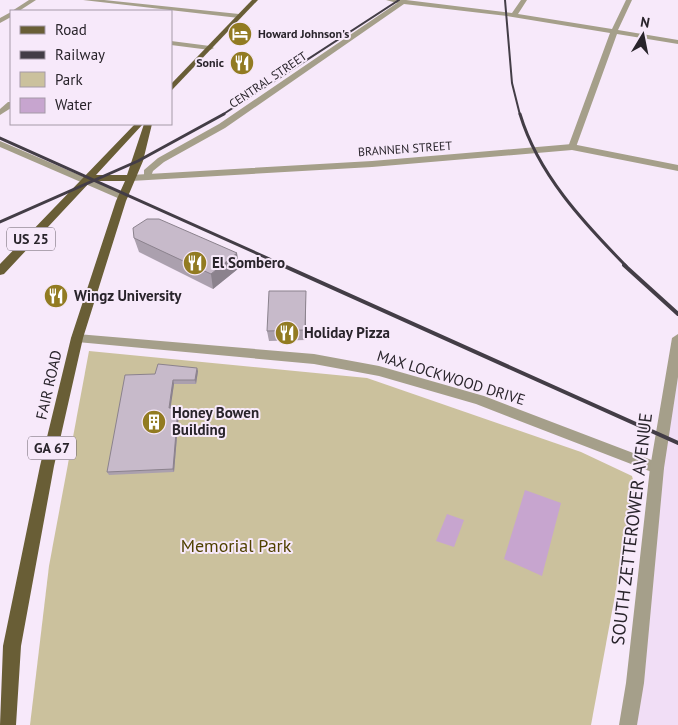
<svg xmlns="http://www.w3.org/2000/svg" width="678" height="725" font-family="'PT Sans',sans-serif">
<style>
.built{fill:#f1def6}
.green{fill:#cbc19d}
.water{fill:#c7a5cf}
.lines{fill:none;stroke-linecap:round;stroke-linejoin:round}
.minor{fill:#a59f8a;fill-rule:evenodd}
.tertiary{fill:#a59f8a;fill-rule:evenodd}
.primary{fill:#695e36;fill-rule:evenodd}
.rail-far2{stroke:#433d46;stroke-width:2}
.rail-far1{stroke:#433d46;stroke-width:3}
.rail{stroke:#433d46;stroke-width:4}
.wall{fill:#aba0ae}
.shaded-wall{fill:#8b828d}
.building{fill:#c7baca;stroke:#8b828d}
.labels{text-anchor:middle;stroke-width:4;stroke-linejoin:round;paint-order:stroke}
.far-poi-label{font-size:12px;font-weight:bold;fill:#29242b;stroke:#f7e9fa;text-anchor:start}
.far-street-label{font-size:12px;fill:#29242b;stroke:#f7e9fa}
.shield{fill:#f7e9fa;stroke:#675f69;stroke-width:1}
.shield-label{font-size:14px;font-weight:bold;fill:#29242b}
.poi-label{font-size:15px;font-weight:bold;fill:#29242b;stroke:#f7e9fa;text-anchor:start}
.street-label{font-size:15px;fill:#29242b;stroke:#f7e9fa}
.near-street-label{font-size:18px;fill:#29242b;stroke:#f7e9fa}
.near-park-label{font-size:18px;fill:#504100;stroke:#f7e9fa}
</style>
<rect width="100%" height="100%" fill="#f7e9fa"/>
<path class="built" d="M678 338V725H628Z"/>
<path class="green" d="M89 351 367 378 581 452 632 476 635 487 591 725H30L49 566Z"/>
<g class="water">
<path d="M525 490 561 503 542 576 504 559Z"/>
<path d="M447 514 464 520 454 547 436 541Z"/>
</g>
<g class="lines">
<g class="minor">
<path d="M29 0H36L19 11H12Z"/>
<path d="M83 0H104L239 14 242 16 239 18Z"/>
<path d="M386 0H406L512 13 521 0H527L518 14 612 29 626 0H632L618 30 678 40V44L617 34 576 147 572 150 568 147 610 33 507 16 404 4 225 128 164 162 153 171 150 179H144V170L158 158 219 124 397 3Z"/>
<path d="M11 12V17L0 23V18Z"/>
<path d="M171 41 210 46 214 48 210 50 171 45Z"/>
<path d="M8 102H11V108L0 115V109Z"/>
<path d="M0 141 126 195 128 197 126 199H120L0 147Z"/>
<path d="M77 334 314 354 379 366 484 396 662 464 664 468 662 472 657 474 476 404 379 376 314 364 77 342 71 338Z"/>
</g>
<g class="tertiary">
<path d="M572 144 678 165V171L572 150 372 167 131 181 126 178 131 175 372 161Z"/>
<path d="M678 334V377L664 468 644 683 637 725H619L626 683 650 468 672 338Z"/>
</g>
<g class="primary">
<path d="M252 0H258L171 91V84Z"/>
<path d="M135 124H143L96 175H127L144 124H152L143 161 126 201 83 338 54 466 21 646 16 725H0L3 646 40 466 71 338 116 201 125 181H91L4 274 0 275V264Z"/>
</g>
<g class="rail-far2">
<path d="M505 0 512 83 520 115"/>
<path d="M222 115 399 0"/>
</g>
<g class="rail-far1">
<path d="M520 114C538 174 583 222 626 266"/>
<path d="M0 138 285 266"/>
<path d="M0 222 138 161 224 114"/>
</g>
<g class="rail">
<path d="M282 265 678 443"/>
<path d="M624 265 678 314"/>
</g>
</g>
<g class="wall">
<path d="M134 238 237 253 239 268 213 289 139 252Z"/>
<path d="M306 301V340L269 341 267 331Z"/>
<path d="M198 371 196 384H174L170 408H178L179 412 174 472 109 475 107 472 155 374Z"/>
</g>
<g class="shaded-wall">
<path d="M237 253 239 268 213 289 211 274Z"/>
<path d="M306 291V340L305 330Z"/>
<path d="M197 368 198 371 196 384 195 380Z"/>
<path d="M173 380 174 384 170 412 169 408Z"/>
<path d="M178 408 179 412 174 472 173 469Z"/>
</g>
<g class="building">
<path d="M147 219H159L237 253 211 274 134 238 133 228Z"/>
<path d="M269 291H306L305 330 267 331Z"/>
<path d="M158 364 197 368 195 380H173L169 408H178L173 469 107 472 125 375 155 374Z"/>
</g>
<defs>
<g id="hotel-disc" transform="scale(1.25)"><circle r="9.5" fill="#927b22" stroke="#f7e9fa"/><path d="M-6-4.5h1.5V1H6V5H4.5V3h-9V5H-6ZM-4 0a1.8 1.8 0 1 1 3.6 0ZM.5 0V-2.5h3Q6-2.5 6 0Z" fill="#fff"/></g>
<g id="restaurant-disc" transform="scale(1.25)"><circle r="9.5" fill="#927b22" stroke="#f7e9fa"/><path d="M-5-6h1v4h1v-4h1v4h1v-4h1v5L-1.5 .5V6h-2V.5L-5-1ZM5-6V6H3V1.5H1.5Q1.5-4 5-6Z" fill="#fff"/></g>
<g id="building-disc" transform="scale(1.25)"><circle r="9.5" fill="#927b22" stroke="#f7e9fa"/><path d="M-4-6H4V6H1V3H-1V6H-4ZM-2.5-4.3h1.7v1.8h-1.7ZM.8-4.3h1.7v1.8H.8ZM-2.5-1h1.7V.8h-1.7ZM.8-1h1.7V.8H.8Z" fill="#fff"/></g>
</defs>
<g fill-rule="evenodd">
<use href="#hotel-disc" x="240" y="34"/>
<use href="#restaurant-disc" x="242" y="63"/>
<use href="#restaurant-disc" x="195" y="263"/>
<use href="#restaurant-disc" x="56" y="296"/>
<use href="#restaurant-disc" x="287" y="333"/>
<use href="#building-disc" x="154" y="422"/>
</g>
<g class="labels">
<g class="far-poi-label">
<text x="258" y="38">Howard Johnson's</text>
<text x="224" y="67" text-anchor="end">Sonic</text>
</g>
<g class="far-street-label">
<text transform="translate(268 80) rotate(-34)" y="4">CENTRAL STREET</text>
<text transform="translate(405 149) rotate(-4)" y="4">BRANNEN STREET</text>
</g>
<g class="shield">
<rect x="7" y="227.5" width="48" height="23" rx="4"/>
<rect x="28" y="436.5" width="48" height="23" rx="4"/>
</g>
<g class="shield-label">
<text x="31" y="244">US 25</text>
<text x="52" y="453">GA 67</text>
</g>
<g class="poi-label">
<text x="212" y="268">El Sombero</text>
<text x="74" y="301">Wingz University</text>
<text x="304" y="338">Holiday Pizza</text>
<text x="172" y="418">Honey Bowen<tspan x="172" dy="17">Building</tspan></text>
</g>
<g class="street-label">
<text transform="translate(451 378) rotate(17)" y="5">MAX LOCKWOOD DRIVE</text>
<text transform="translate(49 385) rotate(-77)" y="5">FAIR ROAD</text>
</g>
<g class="near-street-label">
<text transform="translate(632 529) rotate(-83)" y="6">SOUTH ZETTEROWER AVENUE</text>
</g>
<g class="near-park-label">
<text x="236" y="552">Memorial Park</text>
</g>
</g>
<rect x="10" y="10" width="162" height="115" fill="#f7e9fa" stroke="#a59aa7"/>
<rect x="20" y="26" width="25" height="8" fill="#695e36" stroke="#a59aa7"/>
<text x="55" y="35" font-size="15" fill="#29242b">Road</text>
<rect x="20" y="51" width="25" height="8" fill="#433d46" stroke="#a59aa7"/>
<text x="55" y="60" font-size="15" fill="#29242b">Railway</text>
<rect x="20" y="72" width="25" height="15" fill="#cbc19d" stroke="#a59aa7"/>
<text x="55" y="85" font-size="15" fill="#29242b">Park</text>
<rect x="20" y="98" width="25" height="15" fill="#c7a5cf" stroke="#a59aa7"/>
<text x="55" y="110" font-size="15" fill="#29242b">Water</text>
<g transform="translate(643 35) rotate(10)" stroke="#f7e9fa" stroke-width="4" paint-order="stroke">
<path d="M0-4L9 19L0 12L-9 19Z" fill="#29242b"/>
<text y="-8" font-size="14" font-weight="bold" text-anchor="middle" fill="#29242b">N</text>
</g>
</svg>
